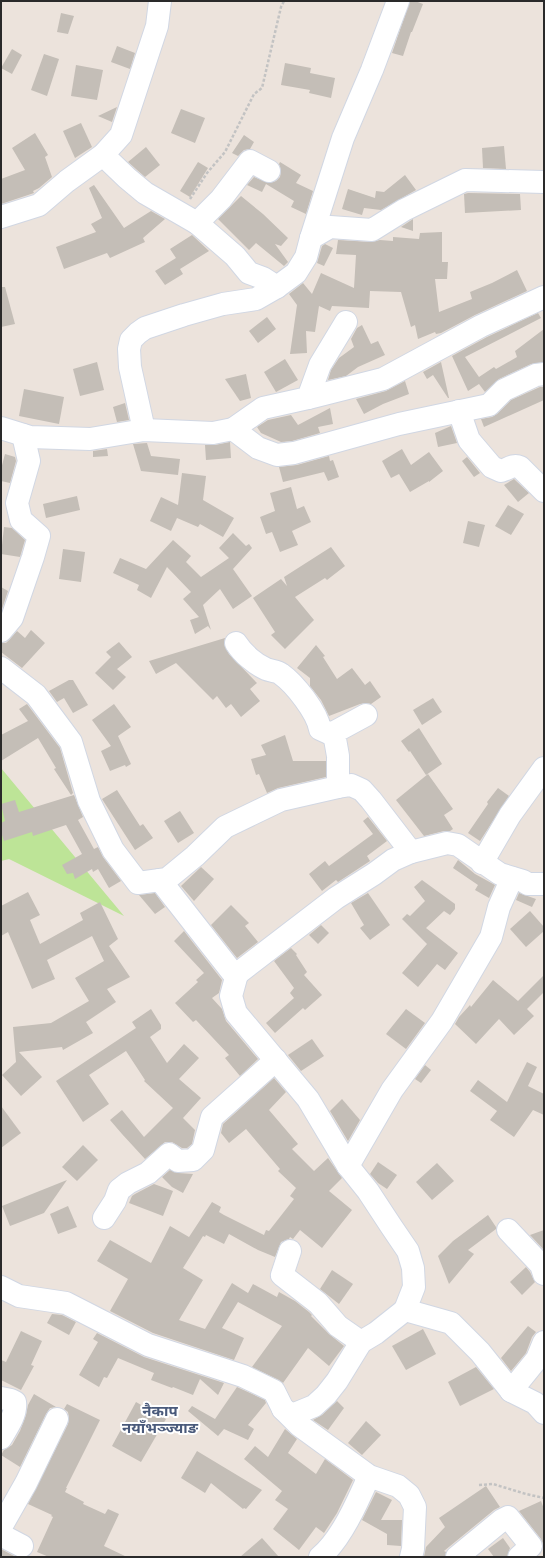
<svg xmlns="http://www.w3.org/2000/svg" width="545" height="1558" font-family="Arial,'Noto Sans Devanagari',sans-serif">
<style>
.green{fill:#bde497}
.building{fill:#c4beb7}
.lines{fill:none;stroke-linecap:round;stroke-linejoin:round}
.minor-casing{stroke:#d1d7e3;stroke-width:24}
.path{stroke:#c3c3c3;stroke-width:2.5;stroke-dasharray:3 2;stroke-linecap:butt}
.minor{stroke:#fff;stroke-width:22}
.labels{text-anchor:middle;stroke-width:4;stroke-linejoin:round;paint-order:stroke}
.district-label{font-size:15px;font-weight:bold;fill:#4a5a7b;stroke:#fff}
</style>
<rect width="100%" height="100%" fill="#ece3dc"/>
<path class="green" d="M1 768 124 916 9 859 1 861Z"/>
<g class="building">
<path d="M410 1H415L423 4 412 32H411L403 56 392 53Z"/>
<path d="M61 13 74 16 68 34 57 32Z"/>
<path d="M117 46 135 53 130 69 111 62Z"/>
<path d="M12 49 22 55 12 74 1 68Z"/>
<path d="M44 54 59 59 47 96 31 90Z"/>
<path d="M285 63 311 68 310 73 335 78 331 98 309 93 310 90 281 85Z"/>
<path d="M76 65 103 70 97 100 71 96Z"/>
<path d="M117 107 112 122 98 116Z"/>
<path d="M181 109 205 118 195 143 171 133Z"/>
<path d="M81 123 92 147 75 158 63 131Z"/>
<path d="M35 133 48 155 45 157 52 177 39 188 33 191 34 193 1 204V179L25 170 12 148Z"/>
<path d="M244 135 254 142 250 149 244 150 238 156 232 153Z"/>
<path d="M504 146 506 169 483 168 482 148Z"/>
<path d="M146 147 160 165 145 177 128 162Z"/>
<path d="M198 162 208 168 190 197 180 191Z"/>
<path d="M280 162 301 175 296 183 313 191 306 214 291 207 294 201 266 184 262 192 247 185 254 177 269 183 276 181 280 177 281 171 279 164Z"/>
<path d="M405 175 416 190 381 210 364 208 362 215 342 209 348 189 375 198 376 191 384 192Z"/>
<path d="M94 185 124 228 151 211 165 219 143 238 145 242 110 258 107 253 64 269 56 247 96 232 91 224 102 218 89 188Z"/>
<path d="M468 193 520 194 521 210 465 213 464 194Z"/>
<path d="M241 196 263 214 288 238 281 246 275 244 288 262 284 266 256 243 249 250 218 219Z"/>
<path d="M413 219V231L401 227Z"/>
<path d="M442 232V262H448L447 279H435L439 312 472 299 470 292 492 283 517 270 527 291 475 315 441 333 436 334 435 332 418 339 415 325 411 327 401 292 370 291 369 308 332 306 330 311 319 306 315 332 306 331 307 353 290 354 297 305 289 294 303 283 312 294 321 273 354 288 356 255 336 254 338 240 371 242 380 240 393 241V237L419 239 420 233Z"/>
<path d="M192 235 209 251 180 269 183 274 165 285 155 271 176 258 170 249Z"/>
<path d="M325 244 333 248 324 266 317 263 322 246Z"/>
<path d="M1 287H5L15 324 1 327Z"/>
<path d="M538 313 541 318 465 357 479 377 494 367 496 369 517 357 515 351 544 329V362L531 364 499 379 485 392 479 384 468 391 452 356 487 337Z"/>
<path d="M267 317 276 329 258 343 249 331Z"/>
<path d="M362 325 371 344 378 341 385 355 358 367 346 376 328 380 331 370 339 358 354 347 351 339 357 328Z"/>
<path d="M285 359 298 380 276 392 264 372Z"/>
<path d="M97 362 104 390 80 396 73 369Z"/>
<path d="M441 362 449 398H448L433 375 427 379 423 372Z"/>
<path d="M246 374 251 398 240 401 225 379Z"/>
<path d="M405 381 409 394 383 404 364 414 356 399 386 391Z"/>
<path d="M540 387H544V400L484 427 481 419 492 417 497 414 511 400Z"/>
<path d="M24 389 64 397 59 424 19 416Z"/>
<path d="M125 403 129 420 117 422 113 407Z"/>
<path d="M330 408 333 424 318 427 320 433 292 441 281 442 261 433 257 427 268 420 291 415 298 425Z"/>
<path d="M451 426 457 443 438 447 435 433Z"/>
<path d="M230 442 231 458 206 460 205 445H215Z"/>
<path d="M147 443 151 456 180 459 178 475 141 471 133 444Z"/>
<path d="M107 449 108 456 93 457V451Z"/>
<path d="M402 449 411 465 429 452 443 471 429 482V481L410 492 399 474 391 478 382 461Z"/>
<path d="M5 454 15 457 16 461 10 483 1 481V469Z"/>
<path d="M329 456 330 461 333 460 339 477 328 481 324 472 283 482 279 467 297 465Z"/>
<path d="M467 457 480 473 474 477 462 461Z"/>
<path d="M182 473 206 476 203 500 234 518 223 537 200 524 198 527 177 518 171 531 150 521 161 497 178 505Z"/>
<path d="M514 479 529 493 518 502 504 485Z"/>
<path d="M291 487 297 509 304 506 311 522 292 531 298 545 280 552 272 532 266 534 260 517 275 511 270 493Z"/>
<path d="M77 496 80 510 46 518 43 504Z"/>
<path d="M508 505 524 514 511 535 495 526Z"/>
<path d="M468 521 485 525 479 547 463 543Z"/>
<path d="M4 527 12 528 25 540 20 557 1 554Z"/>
<path d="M233 533 246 546 249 544 252 548 233 569 252 596 233 609 220 589 203 605 211 630 208 626 195 634 190 620 199 617 183 599 191 592 167 567 151 598 137 590 139 585 113 573 120 558 146 569 173 540 191 556 186 562 201 577 229 558 219 548Z"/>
<path d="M331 547 345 566 327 580 325 578 295 597 314 620 285 649 271 635 275 632 253 598 281 579 287 586 284 577Z"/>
<path d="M63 549 85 552 81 582 59 579Z"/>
<path d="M1 587 8 591 1 612Z"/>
<path d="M31 630 45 643 22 668 1 652V643H6L10 639 17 631 25 638Z"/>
<path d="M225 638 224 644 229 654 257 683 250 689 260 701 241 717 231 704 226 708 217 696 213 700 176 663 156 674 149 661Z"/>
<path d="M119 642 132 657 117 669 126 677 113 690 95 673 111 657 106 652Z"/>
<path d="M316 645 325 656 323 657 337 679 352 668 365 685 370 681 381 697 371 704 366 703 360 704 329 716 321 700 310 686V678L297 668Z"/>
<path d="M69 680H73L88 705 73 713 64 698 57 702 49 691Z"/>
<path d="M433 698 442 712 422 725 413 710Z"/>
<path d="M27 704 60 748 73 793 71 795 54 769 56 768 38 738 1 761V735L28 721 19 709Z"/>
<path d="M114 704 131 727 118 736 131 764 126 767 125 765 110 771 101 751 111 746 92 720Z"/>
<path d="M419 728 442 764 426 775 410 751 409 752 401 741Z"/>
<path d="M285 735 293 761H326V777L278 788 267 793 259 774 256 775 251 759 266 755 261 745Z"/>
<path d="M428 774 453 809 444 815 453 829 450 831H444L424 836 396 800Z"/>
<path d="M498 788 509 796 480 841 468 833 488 804 487 802Z"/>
<path d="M117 790 140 826 143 824 153 838 135 850 102 799Z"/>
<path d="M74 795 83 817 78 820 94 849 98 847 103 857 121 881 109 888 98 869 93 872 92 869 75 879 73 873 67 874 62 865 82 854 66 825 33 836 32 832 4 841 1 832V823L5 821 1 804 15 800 19 812Z"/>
<path d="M180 811 194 833 178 843 164 821Z"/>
<path d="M368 817 387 841 367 856 370 861 338 882 336 880 322 891 309 874 325 861 329 866 373 834 363 821Z"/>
<path d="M458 860 475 874 495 885 489 898 475 890 478 885 453 868Z"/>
<path d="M201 867 214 879 194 901 181 886Z"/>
<path d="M422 880 455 904V909L450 915 444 911 426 928 458 953 445 970 437 964 418 987 402 973 427 944 402 919 407 914 410 916 425 901 414 887Z"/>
<path d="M28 892 40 915 30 920 40 944 83 920 80 913 100 902 118 939 109 946 130 977 107 989 116 1002 86 1022 93 1033 63 1050 62 1047 19 1052 42 1077 21 1096 2 1075 16 1062 13 1027 51 1023 89 1001 75 978 104 961 92 936 47 960 55 979 32 989 8 932 1 936V906Z"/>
<path d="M155 893 165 907 155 914 139 895Z"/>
<path d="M368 893 390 925 370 940 360 928 364 925 351 903Z"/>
<path d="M519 893 536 899 532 907 516 900Z"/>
<path d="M231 905 249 923 245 926 258 942 237 958 211 925Z"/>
<path d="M530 911 544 927V931L526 947 510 929Z"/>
<path d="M321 925 329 933 318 944 309 935Z"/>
<path d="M184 931 222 980 219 993 212 998 222 1009 226 1021 258 1059 240 1076 225 1058 229 1055 196 1020 193 1022 175 1003 198 982 196 980 204 973 174 941Z"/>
<path d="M291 948 297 954 296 955 307 972 304 975 322 995 305 1010 303 1008 275 1033 266 1023 294 998 290 993 294 988 274 961Z"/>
<path d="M544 975V992L527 1009 534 1016 514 1035 499 1019 476 1044 455 1024 459 1017 470 1005 471 1007 493 980 518 1001Z"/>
<path d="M151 1009 161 1025V1029L150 1037 167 1063 184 1044 199 1058 179 1079 201 1098 183 1118 195 1130 192 1144 187 1148H182L172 1142H165L145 1159 122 1134 110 1120 122 1110 144 1137 173 1108 144 1081 145 1080 126 1051 89 1075 109 1104 83 1122 56 1081 136 1028 132 1022Z"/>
<path d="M406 1009 425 1023 406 1049 386 1034Z"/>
<path d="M312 1039 324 1056 301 1071 288 1055Z"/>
<path d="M527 1062 537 1067 528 1086 544 1094V1115L533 1110 514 1137 490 1120 497 1111 470 1091 478 1080 507 1102Z"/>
<path d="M425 1065 431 1070 421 1083 415 1079Z"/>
<path d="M274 1078 286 1092 269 1110 298 1144 292 1149 314 1171 328 1158 342 1178 329 1191 352 1210 322 1248 300 1230 293 1239 290 1237 289 1239 281 1242 275 1257 258 1250 229 1234 224 1244 206 1235 205 1237 203 1236 183 1268 203 1280 179 1320 205 1329 232 1283 248 1293 253 1284 277 1297 279 1292 295 1301 309 1312 312 1315 311 1316 329 1334 344 1346 329 1366 308 1348 283 1383 279 1380 252 1367 282 1326 238 1302 222 1328 244 1338 234 1360 153 1333 110 1311 128 1279 97 1261 110 1240 151 1263 170 1226 189 1237 212 1202 221 1207 219 1212 224 1215 264 1235 266 1230 269 1231 294 1199 290 1196 296 1188 278 1171 280 1169 246 1129 229 1143 221 1133 223 1124Z"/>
<path d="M342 1099 360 1120 348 1141 330 1111Z"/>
<path d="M1 1106 21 1133 1 1148Z"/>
<path d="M83 1145 98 1160 77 1181 62 1167Z"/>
<path d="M378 1162 397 1175 387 1189 378 1183 370 1174Z"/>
<path d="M437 1163 454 1181 432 1200 416 1182Z"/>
<path d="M170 1170 178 1173 193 1174 183 1193 172 1187 162 1177Z"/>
<path d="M67 1180 44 1213 10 1226 2 1206Z"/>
<path d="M154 1184 173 1191 163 1216 129 1203 132 1196 135 1194Z"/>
<path d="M68 1206 77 1227 58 1234 50 1214Z"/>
<path d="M488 1215 496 1227V1229L468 1250 474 1254 449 1284 438 1256 453 1241Z"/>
<path d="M544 1230V1250L530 1235Z"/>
<path d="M526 1267 530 1272 535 1282 522 1295 510 1282Z"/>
<path d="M332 1270 353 1284 339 1304 320 1289Z"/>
<path d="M52 1314 62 1315 76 1322 69 1335 47 1323Z"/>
<path d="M528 1326 536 1332 532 1337 526 1353 511 1371 501 1358Z"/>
<path d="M423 1329 436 1354 406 1370 392 1346Z"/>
<path d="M21 1331 42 1341 31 1365 34 1366 21 1390 1 1380V1360L6 1362Z"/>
<path d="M97 1333 144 1357 224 1383 218 1395 200 1379 193 1395 173 1387 172 1388 151 1380 154 1373 118 1358 107 1378 104 1377 99 1387 79 1375 98 1342 93 1339Z"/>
<path d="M476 1367 494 1389 460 1406 448 1382Z"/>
<path d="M237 1387 265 1400 266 1403 248 1425 254 1429 248 1440 224 1429 218 1436 188 1411 192 1406 215 1419Z"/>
<path d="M34 1394 56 1407 50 1408 46 1414 20 1467 1 1455 4 1450 12 1445 20 1431 26 1415 28 1405Z"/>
<path d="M337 1401 344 1408 328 1430 313 1420 322 1415Z"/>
<path d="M136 1402 166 1419 141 1462 112 1446Z"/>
<path d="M67 1404 100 1420 66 1488H67L65 1492 84 1502 83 1504 105 1514 108 1509 119 1514 104 1546 127 1557H49L37 1552 53 1517 51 1516 52 1515 28 1504 68 1424 69 1418 68 1412 64 1409Z"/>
<path d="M366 1421 381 1435 362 1455 348 1443Z"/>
<path d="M285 1429 297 1439 288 1453 316 1474 325 1459 353 1480 337 1513 324 1533 316 1527 299 1550 273 1529 288 1509 275 1500 282 1491 244 1459 255 1446 268 1457Z"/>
<path d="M197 1451 262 1490 246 1509 244 1508 243 1509 211 1483 205 1493 181 1478Z"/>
<path d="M486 1486 500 1507 494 1510 444 1551 446 1552 445 1557H424L426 1547 445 1527 439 1518Z"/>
<path d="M376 1492 392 1500 381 1520H402L401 1546 387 1545V1534L362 1520Z"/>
<path d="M541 1501 544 1509V1553L543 1550V1544L541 1539 519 1511Z"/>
<path d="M262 1538 279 1557H240Z"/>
<path d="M503 1538 510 1548 507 1557H494L488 1549Z"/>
<path d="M1 1549 16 1557H1Z"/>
</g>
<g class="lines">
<g class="minor-casing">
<g id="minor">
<path d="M103 155 127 178 145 193 197 223 235 256 249 273 263 278 277 287"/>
<path d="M1 217 39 205 67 181 103 155 121 135 157 26 160 1"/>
<path d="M197 223 221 199 250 161 269 171"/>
<path d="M311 238 343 138 372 70 398 1"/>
<path d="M308 398 383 379 481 326 544 297"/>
<path d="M459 411 469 440 492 467 501 471C508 469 513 464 520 467L544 491"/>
<path d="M1 428 30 437 90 439 144 430 213 433 233 429 263 408 308 398 320 365 346 322"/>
<path d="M233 429 258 448 277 455 294 453 399 424 489 405 504 390 536 375 544 374"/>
<path d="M144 430 130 367 129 349 131 340 138 333 145 328 184 315 223 304 256 299 277 287 296 273 306 257 311 238 330 227 372 230 404 210 465 180 544 182"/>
<path d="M1 631 12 618 33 557 39 536 21 520 17 503 29 461 23 435"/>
<path d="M236 643C243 654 255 664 266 669 271 671 277 671 281 674 295 684 317 712 320 729L331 734"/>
<path d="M1 668 36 695 71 742 89 801 113 850 138 883 160 880"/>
<path d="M366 715 331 734 335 739 338 756V787L281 800 225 827 195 856 167 879 160 880 232 972 237 974 231 996 236 1013 308 1099 348 1166 368 1191 391 1226 408 1251 413 1268 414 1287 405 1310 451 1323 480 1352 511 1391 535 1403 544 1413"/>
<path d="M338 787 351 785 362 790 371 800 411 852 447 843 458 845 500 874 523 881 528 884H544"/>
<path d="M482 863 510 815 544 768"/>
<path d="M237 974 336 898 374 874 393 860 411 852"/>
<path d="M348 1166 392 1090 442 1021 491 937 499 907 512 878"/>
<path d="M104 1218 115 1201 119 1190 128 1183 148 1173 169 1154 178 1161 193 1160 203 1150 212 1117 276 1060"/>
<path d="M508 1230 541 1265 544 1274"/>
<path d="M290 1251 282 1275 318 1303 338 1326 361 1342"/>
<path d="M1 1287 19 1296 66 1303 148 1345 243 1376 274 1391 283 1409 299 1425 369 1476 398 1486 409 1495 415 1507 413 1549 411 1557"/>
<path d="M511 1391 537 1359 544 1342"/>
<path d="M1 1398 11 1400 15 1402C17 1414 7 1428 1 1438"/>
<path d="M283 1409 292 1415 314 1406 326 1395 337 1381 361 1342 376 1333 405 1310"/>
<path d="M1 1527 26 1483 57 1419"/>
<path d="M1 1535 22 1546"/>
<path d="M320 1557C341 1540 358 1501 369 1476"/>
<path d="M457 1557 502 1520 508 1517 531 1546 519 1557"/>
</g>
</g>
<g class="path">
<path d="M190 199 207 173 225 152 254 94 262 88 281 7 284 1"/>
<path d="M479 1485 493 1484 526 1494 544 1498"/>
</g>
<use href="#minor" class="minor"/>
</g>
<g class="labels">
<g class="district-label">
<text x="160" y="1416">नैकाप<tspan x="160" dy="17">नयाँभञ्ज्याङ</tspan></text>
</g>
</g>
<rect width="545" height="1558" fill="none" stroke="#2a2a2a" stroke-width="4"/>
</svg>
